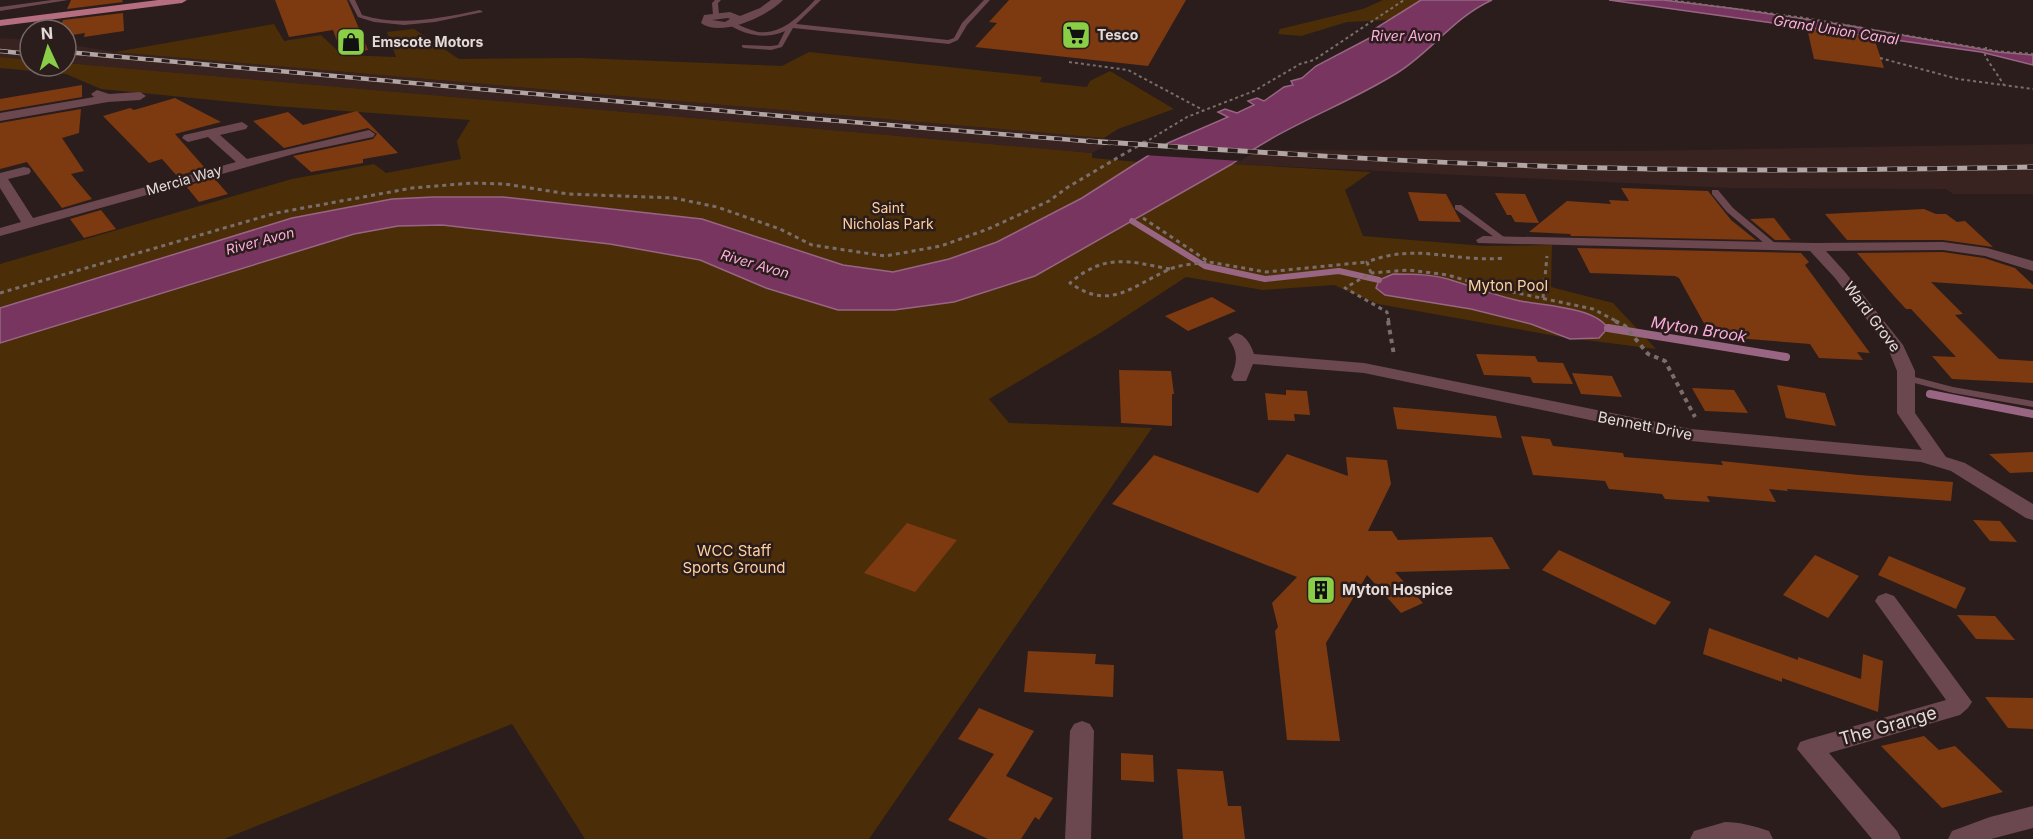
<svg xmlns="http://www.w3.org/2000/svg" width="2033" height="839" font-family="Inter,sans-serif">
<style>
.built{fill:#382321}
.green{fill:#4b2e08}
.water{fill:#77355f;stroke:#986683;stroke-width:1.5}
.pier{fill:#2b1d1b}
.lines{fill:none;stroke-linecap:round;stroke-linejoin:round}
.stream-far1{stroke:#986683;stroke-width:6}
.stream{stroke:#986683;stroke-width:8}
.building{fill:#7d3910}
.path-far2{stroke:#7a6e6c;stroke-width:2;stroke-dasharray:3 3;stroke-linecap:butt}
.path-far1{stroke:#7a6e6c;stroke-width:3;stroke-dasharray:4 4;stroke-linecap:butt}
.path{stroke:#7a6e6c;stroke-width:4;stroke-dasharray:4.5 4.5;stroke-linecap:butt}
.lane{fill:#6b4850;fill-rule:evenodd}
.street{fill:#6b4850;fill-rule:evenodd}
.primary{fill:#b46e7f;fill-rule:evenodd}
.rail-far1-casing{stroke:#b1a6a4;stroke-width:4.5}
.rail-casing{stroke:#b1a6a4;stroke-width:5}
.rail-far1{stroke:#2b1d1b;stroke-width:3;stroke-dasharray:8;stroke-linecap:butt}
.rail{stroke:#2b1d1b;stroke-width:4;stroke-dasharray:10;stroke-linecap:butt}
.labels{text-anchor:middle;stroke-width:5;stroke-linejoin:round;paint-order:stroke}
.far-water-label{font-size:14px;font-style:italic;fill:#fdaede;stroke:#2b1d1b}
.far-poi-label{font-size:14px;font-weight:bold;fill:#e4dad8;stroke:#2b1d1b;text-anchor:start}
.far-street-label{font-size:14px;fill:#e4dad8;stroke:#2b1d1b}
.far-park-label{font-size:14px;fill:#ffd09f;stroke:#2b1d1b}
.park-label{font-size:15px;fill:#ffd09f;stroke:#2b1d1b}
.street-label{font-size:15px;fill:#e4dad8;stroke:#2b1d1b}
.poi-label{font-size:15px;font-weight:bold;fill:#e4dad8;stroke:#2b1d1b;text-anchor:start}
.water-label{font-size:16px;font-style:italic;fill:#fdaede;stroke:#2b1d1b}
.near-street-label{font-size:18px;fill:#e4dad8;stroke:#2b1d1b}
</style>
<rect width="100%" height="100%" fill="#2b1d1b"/>
<g class="built">
<path d="M0 38 30 40V60L0 57Z"/>
<path d="M66 44 115 52 1104 138 1112 142 1092 153 66 63Z"/>
<path d="M2033 144V194H1953L1946 189 1729 188 1232 164 1251 150 1641 151Z"/>
</g>
<g class="green">
<path d="M1383 0H1421L1390 20 1347 22 1301 36 1278 34 1280 29 1363 9Z"/>
<path d="M274 24 284 41 321 35 342 55 396 57 387 32 414 29 459 59 581 58 782 66 809 52 1042 77 1040 82 1087 87 1090 81 1110 71 1174 109 1118 129 1104 138 115 52Z"/>
<path d="M0 57 30 60V66H66V63L1092 153V158L1139 162 1081 198 997 242 949 259 893 272 843 265 702 219 503 197 0 309V264L292 179 374 164 386 173 461 159 457 141 470 120 275 106 101 89 66 74 0 68Z"/>
<path d="M1232 164 1371 172 1345 190 1363 236 1484 246 1552 245 1551 287 1613 303 1656 349 1562 337 1378 304 1334 285 1263 290 1186 277 1105 330 989 399 1009 423 1152 428 869 839H585L512 724 224 839H0V343L354 234 398 226 442 225 610 244 700 260 766 288 1035 276Z"/>
</g>
<g class="water">
<path d="M1421 0H1492C1454 17 1431 52 1397 73 1344 106 1283 126 1232 164L1035 276 954 302 894 310H838L766 288 700 260 610 244 442 225 398 226 354 234 0 343V308L292 218 392 199 433 197H503L702 219 843 265 893 272 949 259 997 242 1082 198 1168 143 1228 117 1218 112 1225 109 1237 113 1254 105 1248 101 1257 98 1264 101 1284 87 1293 85 1291 81 1302 78 1316 66 1381 32 1376 28Z"/>
<path d="M1609 0H1663L1737 9 1851 26 1997 52 2033 55V65L1981 52Z"/>
<path d="M1393 274C1413 274 1435 274 1454 281 1474 287 1494 295 1516 300 1541 306 1593 306 1608 328L1599 338 1570 339 1531 324 1471 309 1385 295 1376 288 1379 280Z"/>
</g>
<path class="pier" d="M1160 145 1255 151 1241 161 1143 155Z"/>
<g class="lines">
<path class="stream-far1" d="M1132 221 1205 266 1265 279 1339 271 1379 280"/>
<g class="stream">
<path d="M1608 328 1786 357"/>
<path d="M1930 394 2033 414"/>
</g>
</g>
<g class="building">
<path d="M71 0H122L123 2 67 9Z"/>
<path d="M275 0H347L368 50 342 55 333 30 289 37Z"/>
<path d="M1009 0H1186L1148 66 975 47 997 23 989 22Z"/>
<path d="M123 13 124 31 84 37 85 33 66 36V30H59L63 20Z"/>
<path d="M1807 28 1874 38 1884 68 1814 59Z"/>
<path d="M82 85V97L0 111V99Z"/>
<path d="M175 98 221 122 175 134 205 168 177 176 162 159 149 163 103 116 130 108 134 110Z"/>
<path d="M81 109 79 133 62 138 84 171 71 174 92 199 62 208 27 162 0 169V123Z"/>
<path d="M357 111 398 153 363 159V163L311 172 293 156 373 139 377 134 368 128 284 148 253 121 288 112 303 125Z"/>
<path d="M214 178 228 194 199 202 186 186Z"/>
<path d="M1621 188 1708 191 1731 220 1756 240 1571 236 1570 234 1529 232 1567 201 1611 204 1609 200 1629 201Z"/>
<path d="M1408 192 1446 194 1461 222 1419 221Z"/>
<path d="M1495 193 1525 194 1539 223 1515 222 1511 215H1507Z"/>
<path d="M1924 209 1936 214H1946L1957 222 1965 221 1993 247 1943 240H1847L1825 214Z"/>
<path d="M101 210 116 229 84 238 70 219Z"/>
<path d="M1774 218 1791 240H1775L1750 219Z"/>
<path d="M1577 248 1801 253 1809 262 1805 265 1870 353 1857 352 1863 360 1819 358 1810 344 1711 336 1679 278 1675 276 1590 273Z"/>
<path d="M1943 252 1984 258 2015 268 2033 285V289L1931 282 1963 314 1955 315 1999 359 2033 361V383L1952 379 1932 356 1956 357 1911 309H1906L1894 296 1857 253Z"/>
<path d="M1212 297 1236 311 1188 331 1165 316Z"/>
<path d="M1476 354 1535 356 1538 362 1563 363 1573 384 1533 383 1530 377 1484 375Z"/>
<path d="M1119 370 1171 371 1174 394H1172V426L1121 423Z"/>
<path d="M1572 373 1612 376 1622 397 1581 394Z"/>
<path d="M1777 385 1825 393 1836 426 1786 418Z"/>
<path d="M1692 388 1734 390 1748 413 1705 411Z"/>
<path d="M1286 390 1307 391 1310 415 1294 414 1295 421 1268 420 1265 393 1286 395Z"/>
<path d="M1393 407 1496 416 1502 438 1397 429Z"/>
<path d="M1521 436 1550 439 1553 446 1623 453 1624 457 1723 465 1721 461 1859 475 1953 482 1951 501 1787 489 1788 491 1769 489 1776 502 1707 496 1710 502 1665 499 1662 494 1609 489 1605 481 1533 475Z"/>
<path d="M2033 452V472L2010 473 1989 454Z"/>
<path d="M1287 454 1348 476 1346 457 1387 460 1391 484 1368 531H1392L1398 540 1492 537 1510 569 1395 572 1423 603 1401 613 1367 575 1326 643 1340 741 1287 740 1275 631 1278 627 1272 603 1297 577 1112 504 1154 455 1258 493Z"/>
<path d="M1973 520 2000 521 2017 542 1990 541Z"/>
<path d="M907 523 957 540 915 592 864 573Z"/>
<path d="M1559 550 1671 602 1655 625 1542 570Z"/>
<path d="M1815 555 1859 576 1828 618 1783 595Z"/>
<path d="M1889 556 1966 588 1956 609 1878 575Z"/>
<path d="M1957 615 1995 616 2015 640 1976 639Z"/>
<path d="M1709 628 1798 660V657L1861 679 1863 654 1883 661 1878 712 1782 678V682L1703 654Z"/>
<path d="M1028 651 1096 654 1095 664 1114 665 1113 697 1024 692Z"/>
<path d="M1985 697 2033 698V729L2008 728Z"/>
<path d="M979 708 1034 731 1006 776 1053 798 1039 820 1035 817 1021 839H988L948 820 994 754 958 739Z"/>
<path d="M1924 736 1939 750 1955 746 2003 792 1942 808 1881 746Z"/>
<path d="M1121 753 1153 755 1154 782 1121 780Z"/>
<path d="M1177 769 1223 771 1228 806H1241L1245 839H1183Z"/>
</g>
<g class="lines">
<g class="path-far2">
<path d="M1669 0 1805 18 1996 51 2033 54"/>
<path d="M1986 47 1985 56 2004 85"/>
<path d="M1880 58 1958 79 2033 89"/>
<path d="M1069 62 1128 70 1203 110"/>
<path d="M1144 143 1187 117 1254 91 1300 64 1314 60 1404 0"/>
</g>
<g class="path-far1">
<path d="M1143 218 1209 262 1266 272 1367 262"/>
<path d="M1170 269C1128 261 1105 253 1070 283 1110 311 1130 287 1168 270 1180 264 1195 264 1209 262"/>
<path d="M1371 273 1367 262C1419 242 1452 263 1504 258"/>
<path d="M0 293 276 213 412 188 472 183 505 184 568 194 674 198 717 207 780 229 812 245 885 256 941 246 988 229 1049 201 1068 187 1146 141"/>
<path d="M1543 298 1547 256"/>
<path d="M1389 322 1387 312 1345 288 1371 273 1409 270 1448 275 1484 286 1593 309 1618 322"/>
</g>
<g class="path">
<path d="M1388 321 1394 355"/>
<path d="M1615 321 1625 326 1648 354 1665 361 1695 417"/>
</g>
<g class="lane">
<path d="M52 0H68L0 11V7Z"/>
<path d="M349 0H355L362 15C401 27 441 18 480 10L483 12 435 22 404 25 374 22 358 17Z"/>
<path d="M715 0H721L718 3 719 15 716 17 713 15 712 3Z"/>
<path d="M815 0H821L796 24 948 40 954 38 962 23 984 0H990L967 25 958 40 949 44 793 28 782 47 771 50 744 48 742 47V45L771 46 778 45 785 31C767 40 744 35 728 24L731 22C740 25 749 30 758 32 782 35 799 16 815 0Z"/>
<path d="M1712 190H1718L1733 208 1776 244V248H1770L1727 212 1712 194Z"/>
<path d="M1455 205H1461L1508 240 1504 243 1501 242 1455 209Z"/>
<path d="M1907 375 1953 387 2033 401V407L1953 393 1903 380 1902 378Z"/>
</g>
<g class="street">
<path d="M771 0H783C768 16 720 38 701 23L704 15 730 12 740 16 760 8ZM728 18 730 19 725 22 712 20Z"/>
<path d="M97 90 109 94 140 92 146 96 140 100 108 102 0 121V113L94 97 91 94Z"/>
<path d="M242 122 248 126 246 129 220 135 247 159 369 130 375 134 373 137 297 153 0 236V228L21 222 0 188V173L24 167 29 168 31 171 29 174 8 179 33 218 236 162 208 137 188 142 182 138 184 135Z"/>
<path d="M1483 236 1814 243 1943 242 1987 248 2033 261V271L1985 256 1943 250 1826 251 1845 272 1903 345 1915 371V413L1946 457 1965 463 2033 504V520L2026 518 1951 471 1921 462 1691 441 1364 373 1253 364 1246 381H1234L1231 377C1238 361 1238 352 1228 338L1236 333C1246 335 1251 345 1254 354L1364 363 1691 429 1922 450 1897 413V371L1887 346 1835 278 1810 251 1478 243 1476 240Z"/>
<path d="M1886 593 1894 596 1972 702 1968 708 1960 715 1829 753 1897 831 1901 839H1872L1797 749 1800 742 1809 739 1946 700 1875 601 1878 596Z"/>
<path d="M1082 721 1090 724 1094 731 1091 839H1065L1070 731 1074 724Z"/>
<path d="M2033 806V828L1991 839H1948L1952 831 1990 817Z"/>
<path d="M1725 822C1740 822 1754 826 1769 831L1773 839H1690L1694 831Z"/>
</g>
<path class="primary" d="M158 0H187L182 3 0 26V20Z"/>
<g class="rail-far1-casing">
<g id="rail-far1">
<path d="M0 51 30 54"/>
<path d="M66 52 803 118 1110 143"/>
</g>
</g>
<g class="rail-casing">
<path id="rail" d="M1088 141C1238 151 1388 161 1539 166 1704 172 1868 170 2033 167"/>
</g>
<use href="#rail-far1" class="rail-far1"/>
<use href="#rail" class="rail"/>
</g>
<defs>
<g id="supermarket-square" transform="scale(1.5)"><rect x="-9" y="-9" width="18" height="18" rx="4" fill="#8ace47" stroke="#2b1d1b"/><path d="M-6-5.5h2.5l.6 2H6L4.5 2H-2.5L-4.4-4H-6ZM-1.5 3.2a1.3 1.3 0 1 0 .1 0ZM3 3.2a1.3 1.3 0 1 0 .1 0Z" fill="#111"/></g>
<g id="shop-square" transform="scale(1.5)"><rect x="-9" y="-9" width="18" height="18" rx="4" fill="#8ace47" stroke="#2b1d1b"/><path d="M-5-2.5h2.3a2.7 3.5 0 0 1 5.4 0H5L5.5 6h-11ZM-1.5-2.5h3a1.5 2.3 0 0 0-3 0Z" fill="#111"/></g>
<g id="building-square" transform="scale(1.5)"><rect x="-9" y="-9" width="18" height="18" rx="4" fill="#8ace47" stroke="#2b1d1b"/><path d="M-4-6H4V6H1V3H-1V6H-4ZM-2.5-4.3h1.7v1.8h-1.7ZM.8-4.3h1.7v1.8H.8ZM-2.5-1h1.7V.8h-1.7ZM.8-1h1.7V.8H.8Z" fill="#111"/></g>
</defs>
<g fill-rule="evenodd">
<use href="#supermarket-square" x="1076" y="35"/>
<use href="#shop-square" x="351" y="42"/>
<use href="#building-square" x="1321" y="590"/>
</g>
<g class="labels">
<g class="far-water-label">
<text transform="translate(1836 30) rotate(9)" y="5">Grand Union Canal</text>
<text x="1406" y="41">River Avon</text>
<text transform="translate(260 241) rotate(-15)" y="5">River Avon</text>
<text transform="translate(755 264) rotate(16)" y="5">River Avon</text>
</g>
<g class="far-poi-label">
<text x="1097" y="40">Tesco</text>
<text x="372" y="47">Emscote Motors</text>
</g>
<g class="far-street-label">
<text transform="translate(184 180) rotate(-16)" y="5">Mercia Way</text>
</g>
<g class="far-park-label">
<text x="888" y="213">Saint<tspan x="888" dy="16">Nicholas Park</tspan></text>
</g>
<g class="park-label">
<text x="1508" y="291">Myton Pool</text>
<text x="734" y="556">WCC Staff<tspan x="734" dy="17">Sports Ground</tspan></text>
</g>
<g class="street-label">
<text transform="translate(1872 317) rotate(53)" y="5">Ward Grove</text>
<text transform="translate(1645 426) rotate(11)" y="5">Bennett Drive</text>
</g>
<g class="poi-label">
<text x="1342" y="595">Myton Hospice</text>
</g>
<g class="water-label">
<text transform="translate(1699 329) rotate(9)" y="6">Myton Brook</text>
</g>
<g class="near-street-label">
<text transform="translate(1888 726) rotate(-16)" y="6">The Grange</text>
</g>
</g>
<g transform="translate(48 48) rotate(356)"><circle r="28" fill="#2b1d1b" stroke="#756967" stroke-width="1.5"/>
<path d="M0-4.5L10 22L0 15L-10 22Z" fill="#8ace47"/>
<text y="-9" font-size="16" font-weight="bold" text-anchor="middle" fill="#e4dad8">N</text>
</g>
</svg>
